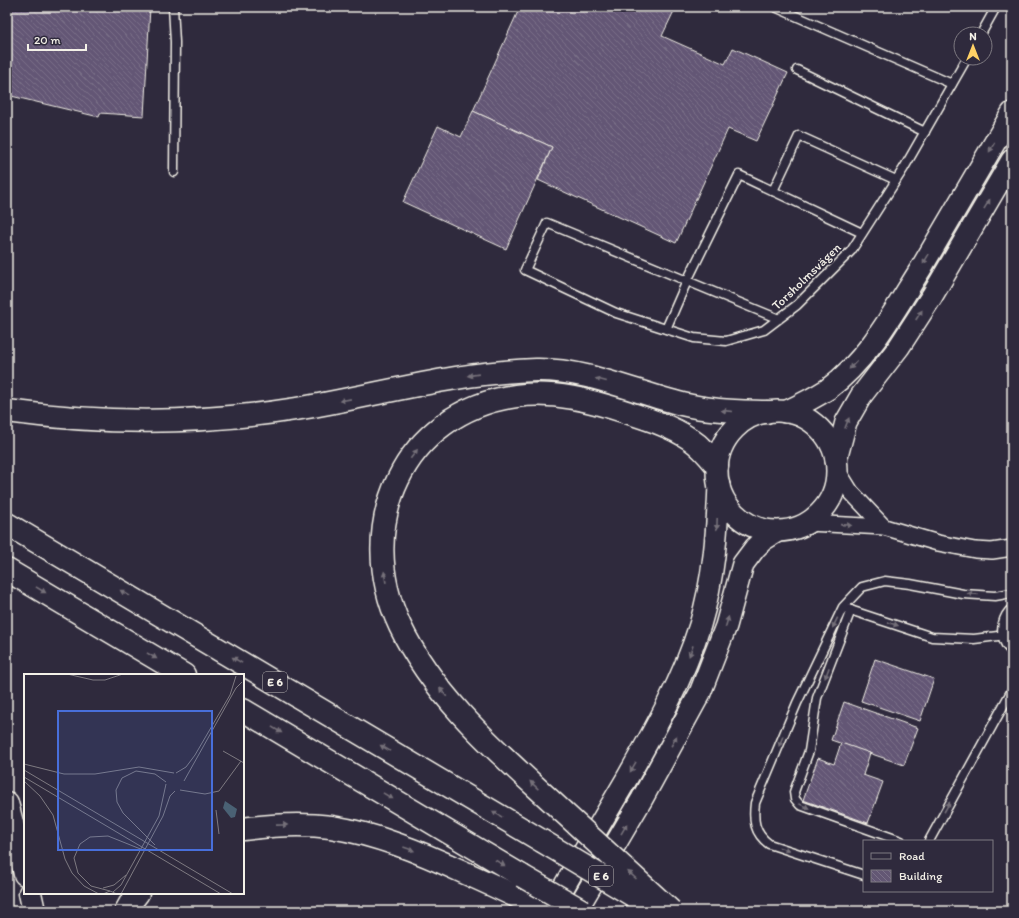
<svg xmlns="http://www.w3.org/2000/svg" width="1019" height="918" font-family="Itim,sans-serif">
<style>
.building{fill:url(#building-back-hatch);stroke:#f4f1e8}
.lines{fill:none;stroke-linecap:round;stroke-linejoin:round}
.lane-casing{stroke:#f4f1e8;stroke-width:11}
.street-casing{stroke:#f4f1e8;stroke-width:18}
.secondary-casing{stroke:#f4f1e8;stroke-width:24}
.highway-casing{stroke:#f4f1e8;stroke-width:25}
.lane{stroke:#2f2a3d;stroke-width:8}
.street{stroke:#2f2a3d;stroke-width:15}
.secondary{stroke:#2f2a3d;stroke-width:21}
.highway{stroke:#2f2a3d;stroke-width:22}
.highway-bridge-casing{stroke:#f4f1e8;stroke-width:25;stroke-linecap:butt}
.highway-bridge{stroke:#2f2a3d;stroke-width:22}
.oneway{fill:#747079}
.labels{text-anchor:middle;stroke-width:3;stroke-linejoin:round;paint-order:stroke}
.shield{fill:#2f2a3d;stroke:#b9b5b5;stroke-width:1}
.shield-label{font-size:12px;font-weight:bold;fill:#f4f1e8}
.street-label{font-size:13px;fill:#f4f1e8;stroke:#2f2a3d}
.inset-road{fill:none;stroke:#7e7a81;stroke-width:1}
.view{fill:#486fdb;fill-opacity:0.15;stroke:#486fdb;stroke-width:2}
.inset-edge{fill:none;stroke:#f4f1e8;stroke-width:2}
</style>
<defs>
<pattern id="building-back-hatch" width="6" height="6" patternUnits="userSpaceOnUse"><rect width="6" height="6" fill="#635774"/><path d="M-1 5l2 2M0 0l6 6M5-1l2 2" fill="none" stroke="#7a7088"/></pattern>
</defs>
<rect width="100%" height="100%" fill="#2f2a3d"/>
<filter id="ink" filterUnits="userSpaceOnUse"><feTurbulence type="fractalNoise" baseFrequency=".025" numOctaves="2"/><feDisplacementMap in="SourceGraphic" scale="8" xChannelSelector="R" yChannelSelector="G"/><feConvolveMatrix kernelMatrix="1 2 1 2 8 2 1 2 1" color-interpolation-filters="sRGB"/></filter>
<g filter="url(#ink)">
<g class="building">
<path d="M7 7H150L144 116 100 113 99 117 7 95Z"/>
<path d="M520 7H665L674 11 662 36 725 64 733 48 788 73 756 141 728 129 676 243 538 180 552 147 473 111Z"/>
<path d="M473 111 552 147 506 249 403 202 438 126 461 137Z"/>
<path d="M875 659 934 679 920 721 861 701Z"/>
<path d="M844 702 918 728 904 765 831 740Z"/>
<path d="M841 743 870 753 863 775 883 782 868 823 803 800 818 758 834 764Z"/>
</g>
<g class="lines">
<g class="lane-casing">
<g id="lane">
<path d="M173 7 175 42 174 172"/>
<path d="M775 7 952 84"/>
<path d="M981 34 996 7"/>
<path d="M797 70 925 132"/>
<path d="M773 191 799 136 896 180"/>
<path d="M779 319 547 223 525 270 616 313 694 338 726 341 764 330 797 305 851 251 904 168 967 58"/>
<path d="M666 329 687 281 739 175 862 233"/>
<path d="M847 609 932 637 974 639 1006 635"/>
<path d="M851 610 817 698 809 751 794 792 795 799 800 805 901 841"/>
<path d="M929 841 1012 690"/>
<path d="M864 875 769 844C754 833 753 820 755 803L797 703 843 607 862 587 885 581 910 584 963 594 995 596 1012 593"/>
</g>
</g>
<g class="street-casing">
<g id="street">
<path d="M838 471 851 492 884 527"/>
<path d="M808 523 884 527 938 543 975 550 992 551 1012 548"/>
<path d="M1012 613C1004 622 1003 638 1012 647"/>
</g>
</g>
<g class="secondary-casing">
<g id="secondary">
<circle cx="777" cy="471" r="60"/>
<path d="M785 412C800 405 814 398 828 389 868 360 894 311 920 270 951 218 981 165 1012 113"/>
<path d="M836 460 846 422 861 396 899 347 932 296 1012 160"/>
<path d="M550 911C575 867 600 824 626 780 654 731 683 680 700 625 714 578 717 534 719 485"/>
<path d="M576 911 642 799 700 693 726 626 743 564 755 548 763 540 776 532"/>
</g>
</g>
<g class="highway-casing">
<g id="highway">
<path d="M7 411C102 424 201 424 296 409 376 396 454 372 536 370 586 369 634 392 682 404 710 411 738 411 766 412"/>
<path d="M7 524 542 841"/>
<path d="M7 570 184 675"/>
<path d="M243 710 522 876"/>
<path d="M7 803 25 874"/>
<path d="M562 811C503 756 436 701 400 626 353 526 403 412 516 396 554 391 590 400 626 412 648 419 671 426 690 439 701 446 709 456 717 466"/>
<path d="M243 829C272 825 302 823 331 827 376 834 420 852 461 871 490 884 518 897 547 911"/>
<path d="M30 893 34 911"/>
<path d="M126 911 131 902 138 893"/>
</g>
</g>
<use href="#lane" class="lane"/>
<use href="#street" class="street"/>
<use href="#secondary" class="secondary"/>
<use href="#highway" class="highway"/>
<g class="highway-bridge-casing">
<g id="highway-bridge">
<path d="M562 811 671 911"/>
<path d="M542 841 654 908"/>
<path d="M522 876 583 911"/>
</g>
</g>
<use href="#highway-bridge" class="highway-bridge"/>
</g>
<defs><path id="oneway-solid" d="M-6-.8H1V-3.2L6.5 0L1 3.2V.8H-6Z"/></defs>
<g class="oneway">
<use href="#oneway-solid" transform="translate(992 147) rotate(120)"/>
<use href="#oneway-solid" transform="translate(987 204) rotate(-59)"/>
<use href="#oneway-solid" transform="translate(926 259) rotate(121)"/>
<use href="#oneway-solid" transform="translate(919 315) rotate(-57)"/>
<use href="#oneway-solid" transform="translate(853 365) rotate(133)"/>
<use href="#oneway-solid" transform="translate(473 375) rotate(172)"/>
<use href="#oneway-solid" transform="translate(601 380) rotate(-165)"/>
<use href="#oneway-solid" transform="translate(345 400) rotate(169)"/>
<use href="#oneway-solid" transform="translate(727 411) rotate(-175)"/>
<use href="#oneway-solid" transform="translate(847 423) rotate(-69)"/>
<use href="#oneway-solid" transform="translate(414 454) rotate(-53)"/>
<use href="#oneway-solid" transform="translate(717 524) rotate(92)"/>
<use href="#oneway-solid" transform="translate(846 525) rotate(4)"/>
<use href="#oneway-solid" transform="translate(385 577) rotate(-99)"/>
<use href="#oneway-solid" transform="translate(41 590) rotate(31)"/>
<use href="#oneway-solid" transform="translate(125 593) rotate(-149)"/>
<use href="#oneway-solid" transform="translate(973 594) rotate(-176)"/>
<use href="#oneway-solid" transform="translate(727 622) rotate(-74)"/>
<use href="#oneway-solid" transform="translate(835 623) rotate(116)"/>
<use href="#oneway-solid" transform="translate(893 624) rotate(18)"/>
<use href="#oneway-solid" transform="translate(691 651) rotate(110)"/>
<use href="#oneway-solid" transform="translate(152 656) rotate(31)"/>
<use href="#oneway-solid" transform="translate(237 660) rotate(-149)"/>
<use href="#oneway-solid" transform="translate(827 673) rotate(111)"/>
<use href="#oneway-solid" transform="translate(443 692) rotate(-128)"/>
<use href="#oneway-solid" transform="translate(277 730) rotate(31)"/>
<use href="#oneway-solid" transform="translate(674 741) rotate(-61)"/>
<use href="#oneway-solid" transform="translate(781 741) rotate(112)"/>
<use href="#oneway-solid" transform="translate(385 748) rotate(-149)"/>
<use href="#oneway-solid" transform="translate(633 767) rotate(120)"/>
<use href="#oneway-solid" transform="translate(534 785) rotate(-137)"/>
<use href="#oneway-solid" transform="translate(388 796) rotate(31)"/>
<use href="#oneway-solid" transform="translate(804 806) rotate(26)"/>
<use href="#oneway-solid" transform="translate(947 807) rotate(-61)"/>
<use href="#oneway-solid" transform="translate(497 814) rotate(-149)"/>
<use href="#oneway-solid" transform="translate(282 825) rotate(-1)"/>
<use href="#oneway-solid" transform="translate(624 829) rotate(-60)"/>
<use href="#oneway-solid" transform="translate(409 849) rotate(20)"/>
<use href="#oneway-solid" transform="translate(784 849) rotate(18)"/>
<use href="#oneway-solid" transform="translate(500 863) rotate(31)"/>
<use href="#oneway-solid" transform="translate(632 875) rotate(-138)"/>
</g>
</g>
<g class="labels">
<g class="shield">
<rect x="263" y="672" width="24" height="20" rx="3"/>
<rect x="589" y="866" width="24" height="20" rx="3"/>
</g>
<g class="shield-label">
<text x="275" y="686">E 6</text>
<text x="601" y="880">E 6</text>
</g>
<g class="street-label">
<text transform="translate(806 276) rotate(-44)" y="5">Torsholmsvägen</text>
</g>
</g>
<g transform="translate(24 674)">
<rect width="220" height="220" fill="#2f2a3d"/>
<path d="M201 127 213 135 211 143 207 144 199 134Z" fill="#4a6174"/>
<path class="inset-road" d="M43 0 69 6H81L99 0M199 77 220 89M0 90 40 100H71L115 93 150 99M0 96 209 220M152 99 162 93 171 81 206 21 212 2M0 103 197 220M0 107 16 122 29 141 41 185 48 199 60 212 75 220M160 107 212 14 218 8M156 116 181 120 195 117 217 87M192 136 195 160M131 171 99 139 93 128 92 116 98 104 112 97 131 100 142 108M79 214 90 211 102 201M86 217 67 212 54 199 50 184 56 170 66 163 84 162 119 176M89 218 97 211 135 142 142 110M79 220 86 217 93 220M97 220 139 142 146 122 151 117"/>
<path class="view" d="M34 37H188V176H34Z"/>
<rect width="220" height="220" class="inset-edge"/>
</g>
<rect width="1019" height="918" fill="none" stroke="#2f2a3d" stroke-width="24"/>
<rect x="12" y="12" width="995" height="894" fill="none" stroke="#f4f1e8" stroke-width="1.5" filter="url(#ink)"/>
<rect x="863" y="840" width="130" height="52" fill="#2f2a3d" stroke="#7e7a81"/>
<rect x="871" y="853" width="20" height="6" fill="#2f2a3d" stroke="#7e7a81"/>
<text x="899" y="860" font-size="12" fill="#f4f1e8">Road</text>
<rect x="871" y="870" width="20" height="12" fill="url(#building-back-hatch)" stroke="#7e7a81"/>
<text x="899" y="880" font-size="12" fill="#f4f1e8">Building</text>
<g transform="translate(973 46)"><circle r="19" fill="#2f2a3d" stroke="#7e7a81"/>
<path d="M0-3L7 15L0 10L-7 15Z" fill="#ffd166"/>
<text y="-6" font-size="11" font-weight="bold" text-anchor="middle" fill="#f4f1e8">N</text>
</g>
<path d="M28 44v6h58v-6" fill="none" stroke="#f4f1e8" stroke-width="2"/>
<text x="34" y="44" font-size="12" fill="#f4f1e8" stroke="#2f2a3d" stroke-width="3" paint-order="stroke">20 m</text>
</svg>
